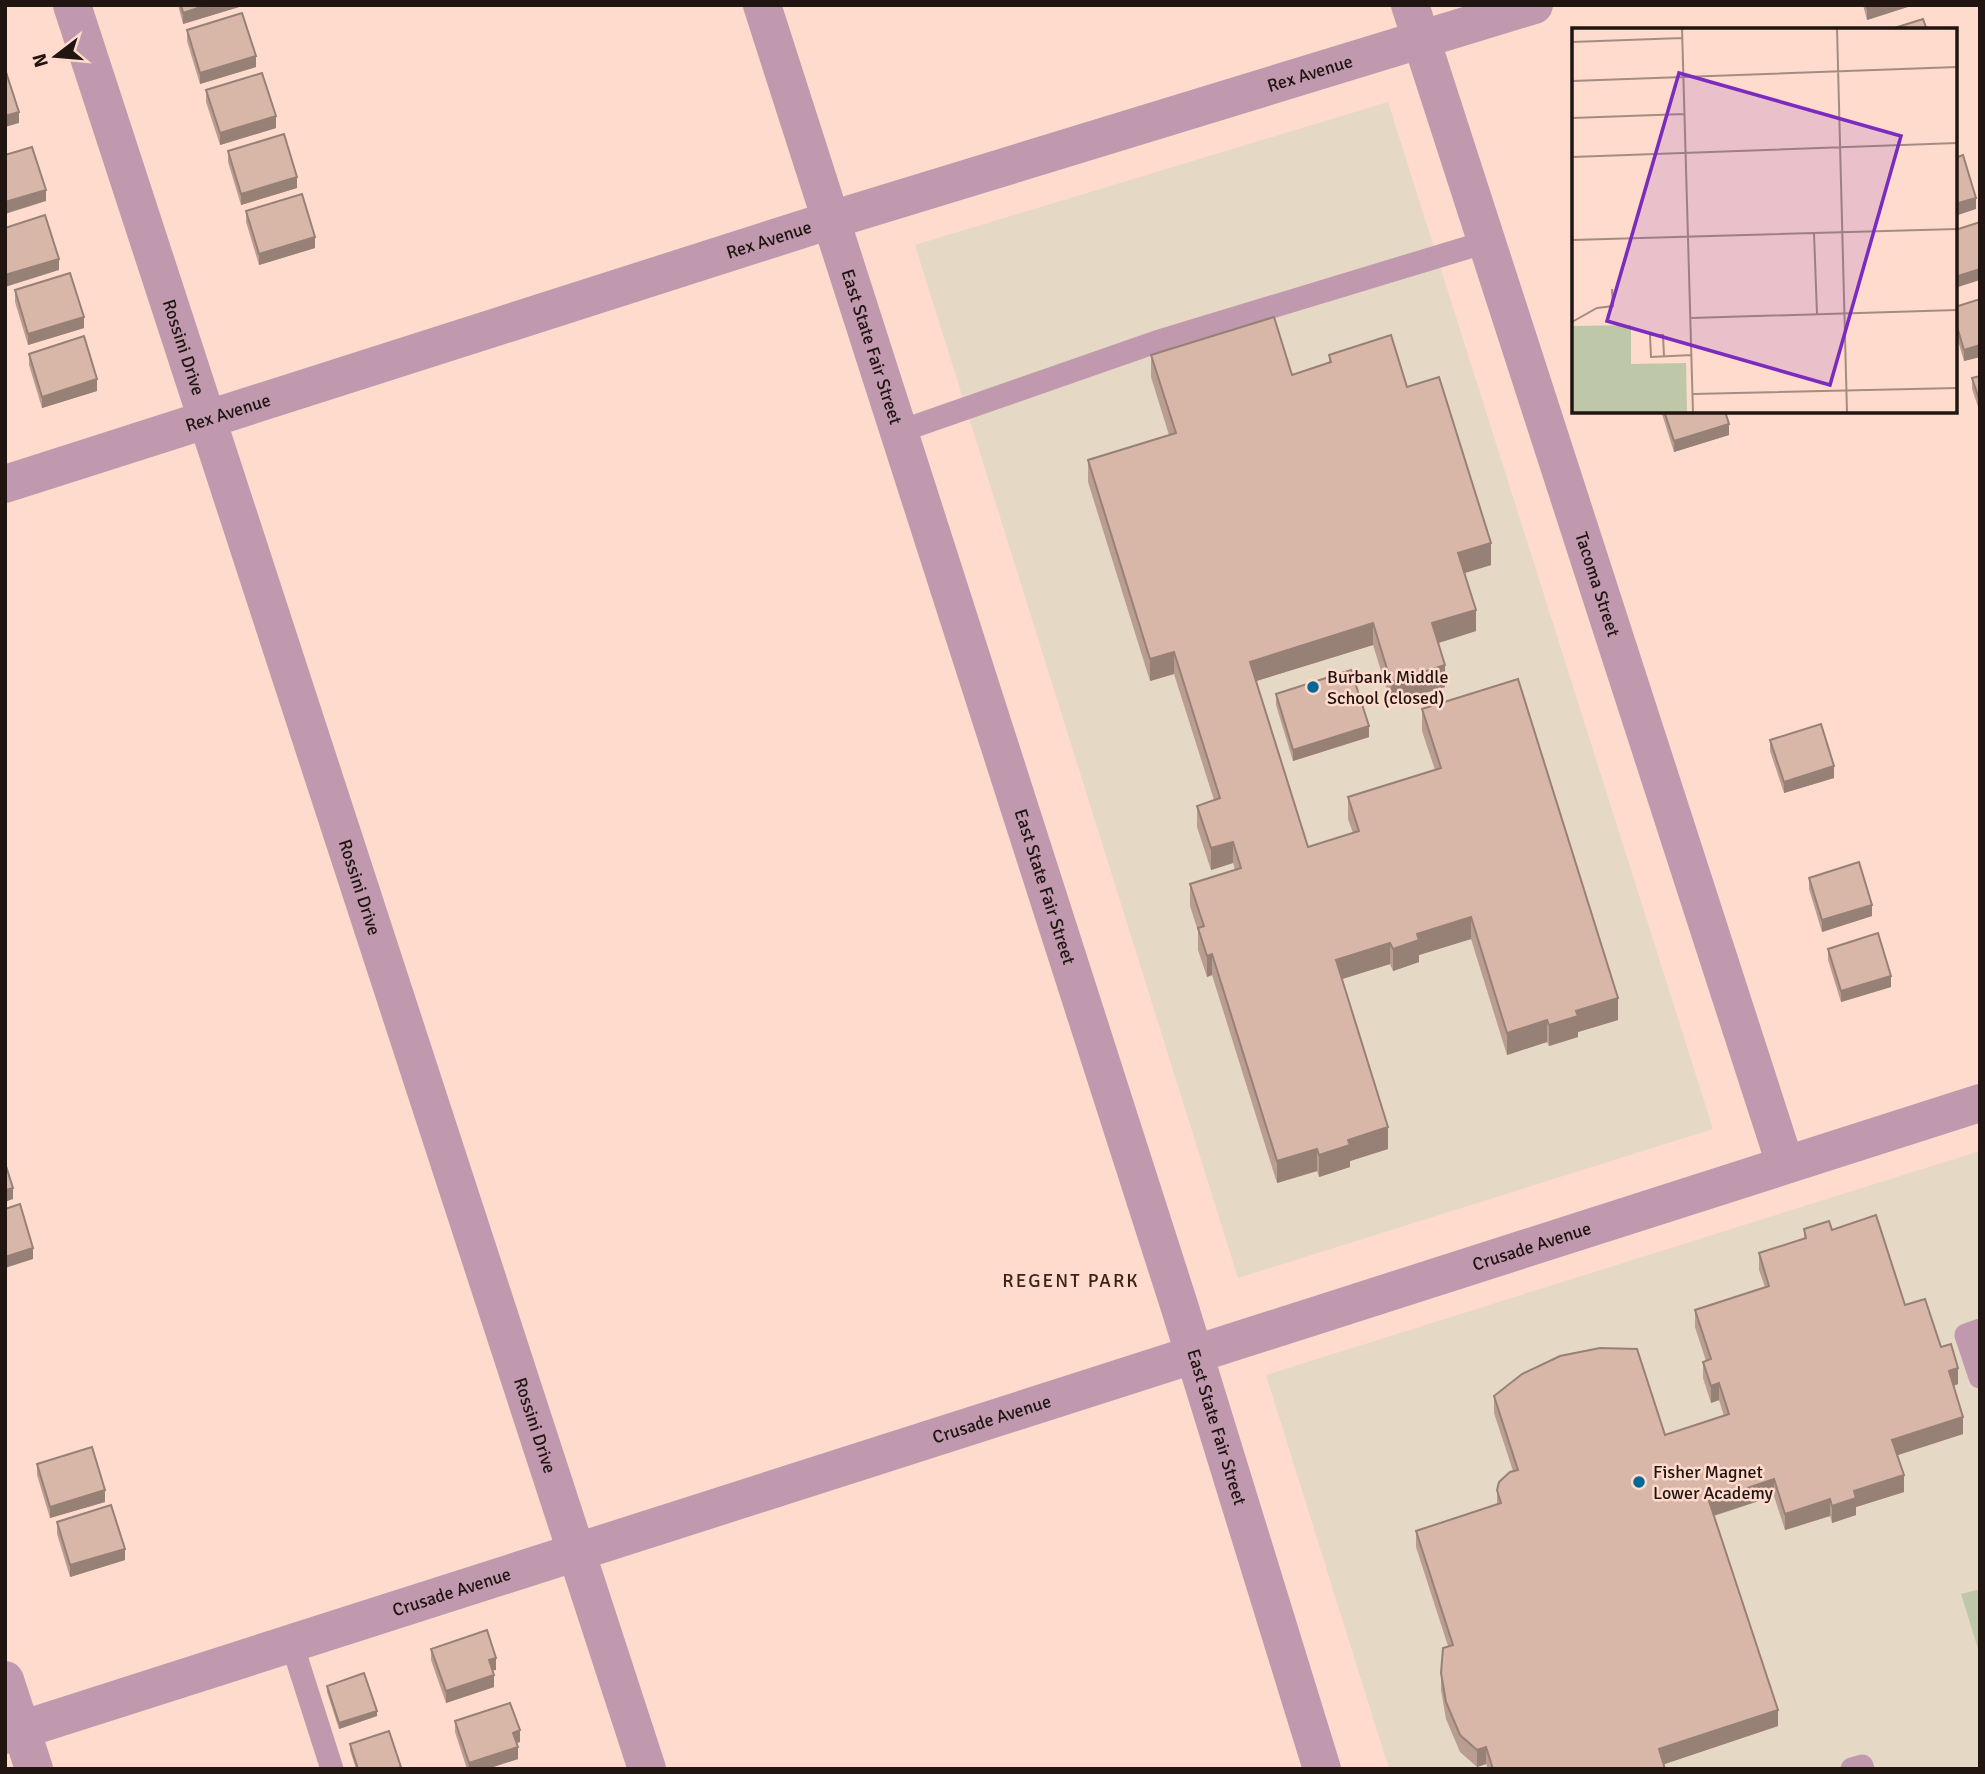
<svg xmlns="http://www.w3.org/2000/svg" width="1985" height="1774" font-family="Signika,sans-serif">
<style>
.education{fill:#e5d8c4}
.green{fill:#bec7a7}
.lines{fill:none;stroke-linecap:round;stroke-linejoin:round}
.service{stroke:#c099af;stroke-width:23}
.minor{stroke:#c099af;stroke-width:38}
.tertiary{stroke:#c099af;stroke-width:38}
.wall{fill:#ba9d91}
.shaded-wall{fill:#978076}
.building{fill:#d8b7a9;stroke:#978076;stroke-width:2}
.poi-dot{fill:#006896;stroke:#fedbcd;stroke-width:2.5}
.labels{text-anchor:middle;stroke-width:5;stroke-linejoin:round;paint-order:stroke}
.street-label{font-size:18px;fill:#201510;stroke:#fedbcd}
.poi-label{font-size:18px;fill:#201510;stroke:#fedbcd;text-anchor:start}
.neighbourhood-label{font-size:19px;letter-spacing:2px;fill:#3b2217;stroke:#fedbcd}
.inset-road{fill:none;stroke:#a58c81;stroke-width:2}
.view{fill:#7b2cbf;fill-opacity:0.15;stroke:#7b2cbf;stroke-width:3.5}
.inset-edge{fill:none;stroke:#201510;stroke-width:3.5}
</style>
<rect width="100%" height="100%" fill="#fedbcd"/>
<g class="education">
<path d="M1388 102 1713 1129 1238 1278 915 245Z"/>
<path d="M1980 1151V1589L1961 1594 1980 1655V1769H1389L1266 1375Z"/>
</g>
<path class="green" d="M1980 1589V1655L1961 1594Z"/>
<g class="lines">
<g class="service">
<path d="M898 432 1156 342 1486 242"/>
<path d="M1980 1330 1966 1335 1980 1377"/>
<path d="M292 1644 332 1769"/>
<path d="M1852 1769 1862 1766 1863 1769"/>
</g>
<g class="minor">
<path id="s1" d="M72 5 647 1769"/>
<path id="s2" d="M1410 5 1785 1164"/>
<path id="s3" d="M5 484 831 220 1534 5"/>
<path d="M5 1680 34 1769"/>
<path id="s4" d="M5 1735 1980 1103"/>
</g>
<path class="tertiary" id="s5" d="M762 5 1179 1305 1322 1769"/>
</g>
<g class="wall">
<path d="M178 5H239V7L183 24Z"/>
<path d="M1863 5H1914L1867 20Z"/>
<path d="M187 30 256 67 200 84 187 41Z"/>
<path d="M206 90 276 128 220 145 206 102Z"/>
<path d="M228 151 297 188 241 205 228 162Z"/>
<path d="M246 211 315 248 259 265 246 222Z"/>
<path d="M15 290 84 328 28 345 15 302Z"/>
<path d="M1980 299V357L1964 361 1955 331V307Z"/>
<path d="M29 354 97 391 42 408 29 365Z"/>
<path d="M1151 355 1292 375 1329 363V355L1407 387 1491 565 1465 573 1476 631 1438 643 1445 687 1391 703 1373 645 1256 681 1308 847 1353 833 1348 819V797L1435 770 1422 731V709L1618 1020 1578 1032V1037L1549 1046 1547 1042 1507 1055 1471 939 1419 955V962L1393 971 1390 964 1342 979 1388 1149 1350 1161V1167L1319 1177 1317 1171 1277 1183 1212 975 1207 977 1198 950V931L1190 906V884L1235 870 1233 863 1211 870 1197 827V806L1214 800 1174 674 1150 681 1088 482V460L1169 435 1151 377Z"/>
<path d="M1980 376V413L1972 389V378Z"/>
<path d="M1661 411H1725L1729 435 1674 452Z"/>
<path d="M1276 694 1369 737 1293 761 1276 705Z"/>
<path d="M1770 740 1834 778 1784 793 1770 751Z"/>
<path d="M1809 878 1872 916 1822 932 1809 889Z"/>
<path d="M1828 949 1891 987 1841 1002 1828 960Z"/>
<path d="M1804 1229 1832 1230 1905 1305 1941 1347 1958 1384 1954 1386 1963 1434 1897 1455 1904 1492 1856 1507V1515L1832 1523 1830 1516 1785 1530 1774 1496 1714 1516 1778 1726 1664 1764 1665 1769H1488L1486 1764 1477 1767 1460 1752 1446 1719 1441 1690V1673L1448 1646 1416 1547V1531L1497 1504V1490L1513 1471 1494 1413V1396L1665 1435 1724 1416 1719 1400 1711 1403 1703 1378V1362L1706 1361 1695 1327V1310L1765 1287 1759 1270V1253L1804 1239Z"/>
<path d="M37 1464 105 1502 50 1518 37 1475Z"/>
<path d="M57 1522 125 1560 70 1577 57 1534Z"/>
<path d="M431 1649 496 1670H493L494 1687 446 1703 431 1660Z"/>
<path d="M327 1686 377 1716 339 1729 327 1692Z"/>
<path d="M455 1721 520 1742 516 1743 518 1759 487 1769H467L455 1732Z"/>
<path d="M350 1744 401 1769H356L350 1750Z"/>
</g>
<g class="shaded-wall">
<path d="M207 5H239V7L183 24V13Z"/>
<path d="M1877 5H1914L1867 20V8Z"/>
<path d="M256 56V67L200 84V73Z"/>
<path d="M19 112V123L5 127V116Z"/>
<path d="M276 116V128L220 145V133Z"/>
<path d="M297 177V188L241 205V194Z"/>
<path d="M46 190V201L5 214V202Z"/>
<path d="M1976 198V209L1955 216V204Z"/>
<path d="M315 237V248L259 265V254Z"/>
<path d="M59 259V270L5 287V275Z"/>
<path d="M1980 269V280L1955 288V277Z"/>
<path d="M84 317V328L28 345V334Z"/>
<path d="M1980 345V357L1964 361V350Z"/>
<path d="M97 379V391L42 408V397Z"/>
<path d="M1729 424V435L1674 452V441Z"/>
<path d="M1491 543V565L1458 575V553Z"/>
<path d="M1476 610V631L1432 645V623Z"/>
<path d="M1373 623V645L1250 683V662Z"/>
<path d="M1174 652V674L1150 681V659Z"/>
<path d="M1445 665V687L1391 703V682Z"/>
<path d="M1369 726V737L1293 761V750Z"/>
<path d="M1834 766V778L1784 793V782Z"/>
<path d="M1233 842V863L1211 870V848Z"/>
<path d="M1872 905V916L1822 932V920Z"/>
<path d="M1471 917V939L1419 955V962L1393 971V949L1417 934Z"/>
<path d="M1390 943V964L1336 981V960Z"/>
<path d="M1212 954V975L1207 977V956Z"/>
<path d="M1891 976V987L1841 1002V991Z"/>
<path d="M1618 998V1020L1578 1032V1037L1549 1046V1025L1576 1011Z"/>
<path d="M1547 1020V1042L1507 1055V1033Z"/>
<path d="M1388 1127V1149L1350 1161V1167L1319 1177V1155L1348 1140Z"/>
<path d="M1317 1149V1171L1277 1183V1161Z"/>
<path d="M13 1188V1199L5 1202V1190Z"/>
<path d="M33 1248V1259L5 1268V1257Z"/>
<path d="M1958 1368V1384L1949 1387V1371Z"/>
<path d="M1719 1383V1400L1711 1403V1386Z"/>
<path d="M1963 1417V1434L1892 1457V1440Z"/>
<path d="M1904 1475V1492L1856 1507V1515L1832 1523V1506L1854 1491Z"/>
<path d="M1774 1479V1496L1709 1517V1501Z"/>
<path d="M105 1490V1502L50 1518V1507Z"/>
<path d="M1830 1499V1516L1785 1530V1514Z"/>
<path d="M125 1549V1560L70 1577V1565Z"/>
<path d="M496 1658V1670L489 1671V1660Z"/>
<path d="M494 1675V1687L446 1703V1691Z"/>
<path d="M1778 1710V1726L1659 1766V1749Z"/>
<path d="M377 1711V1716L339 1729V1723Z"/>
<path d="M520 1730V1742L513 1744V1733Z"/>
<path d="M518 1747V1759L487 1769H469V1763Z"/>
<path d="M1486 1747V1764L1477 1767V1750Z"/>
</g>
<g class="building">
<path d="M181 5H207L183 13Z"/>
<path d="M1866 5H1877L1867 8Z"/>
<path d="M242 13 256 56 200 73 187 30Z"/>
<path d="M1923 19 1927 30H1888Z"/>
<path d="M5 69 19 112 5 116Z"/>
<path d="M262 73 276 116 220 133 206 90Z"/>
<path d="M284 134 297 177 241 194 228 151Z"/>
<path d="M32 147 46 190 5 202V155Z"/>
<path d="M1963 155 1976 198 1955 204V158Z"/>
<path d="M302 194 315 237 259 254 246 211Z"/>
<path d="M45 215 59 259 5 275V228Z"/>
<path d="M1980 222V269L1955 277V230Z"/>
<path d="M70 273 84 317 28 334 15 290Z"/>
<path d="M1980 299V345L1964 350 1955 320V307Z"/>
<path d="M1274 317 1292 375 1331 362 1329 355 1391 335 1407 387 1439 377 1491 543 1458 553 1476 610 1432 623 1445 665 1391 682 1373 623 1250 662 1308 847 1359 831 1348 797 1441 768 1422 709 1518 679 1618 998 1576 1011 1578 1016 1549 1025 1547 1020 1507 1033 1471 917 1417 934 1419 940 1393 949 1390 943 1336 960 1388 1127 1348 1140 1350 1145 1319 1155 1317 1149 1277 1161 1212 954 1207 956 1198 928 1204 926 1190 884 1241 868 1233 842 1211 848 1197 806 1220 798 1174 652 1150 659 1088 460 1176 433 1151 355Z"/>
<path d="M84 336 97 379 42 397 29 354Z"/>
<path d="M1980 376V402L1972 378Z"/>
<path d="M1664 411H1725L1729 424 1674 441Z"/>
<path d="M1351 670 1369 726 1293 750 1276 694Z"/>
<path d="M1821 724 1834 766 1784 782 1770 740Z"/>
<path d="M1859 862 1872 905 1822 920 1809 878Z"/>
<path d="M1878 933 1891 976 1841 991 1828 949Z"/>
<path d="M5 1163 13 1188 5 1190Z"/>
<path d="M20 1204 33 1248 5 1257V1209Z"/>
<path d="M1876 1215 1905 1305 1925 1299 1941 1347 1951 1344 1958 1368 1949 1371 1963 1417 1892 1440 1904 1475 1854 1491 1856 1498 1832 1506 1830 1499 1785 1514 1774 1479 1709 1501 1778 1710 1659 1749 1665 1769H1493L1486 1747 1477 1750 1460 1735 1446 1702 1441 1673 1443 1648 1453 1645 1416 1531 1501 1503 1497 1490 1499 1482 1510 1472 1518 1470 1494 1396 1522 1374 1560 1356 1600 1348 1637 1349 1665 1435 1729 1414 1719 1383 1711 1386 1703 1362 1711 1359 1695 1310 1769 1286 1759 1253 1806 1238 1804 1229 1829 1221 1832 1230Z"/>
<path d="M92 1447 105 1490 50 1507 37 1464Z"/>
<path d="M111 1505 125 1549 70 1565 57 1522Z"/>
<path d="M487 1630 496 1658 489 1660 494 1675 446 1691 431 1649Z"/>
<path d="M364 1673 377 1711 339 1723 327 1686Z"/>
<path d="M510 1703 520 1730 513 1733 518 1747 469 1763 455 1721Z"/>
<path d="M389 1731 401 1767 395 1769H358L350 1744Z"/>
</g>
<g class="poi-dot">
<circle cx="1313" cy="687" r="7"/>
<circle cx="1639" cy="1482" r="7"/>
</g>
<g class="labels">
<g class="street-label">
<text dy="6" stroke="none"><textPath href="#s3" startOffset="1368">Rex Avenue</textPath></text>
<text dy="6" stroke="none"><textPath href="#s3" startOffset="802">Rex Avenue</textPath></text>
<text dy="6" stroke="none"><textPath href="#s5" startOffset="359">East State Fair Street</textPath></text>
<text dy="6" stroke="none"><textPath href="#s1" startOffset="360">Rossini Drive</textPath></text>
<text dy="6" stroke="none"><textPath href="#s3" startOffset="234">Rex Avenue</textPath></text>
<text dy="6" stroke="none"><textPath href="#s2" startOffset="609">Tacoma Street</textPath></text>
<text dy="6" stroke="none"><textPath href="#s5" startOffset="926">East State Fair Street</textPath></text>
<text dy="6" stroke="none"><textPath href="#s1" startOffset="928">Rossini Drive</textPath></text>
<text dy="6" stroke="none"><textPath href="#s4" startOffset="1603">Crusade Avenue</textPath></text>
<text dy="6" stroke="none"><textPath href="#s4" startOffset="1036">Crusade Avenue</textPath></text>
<text dy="6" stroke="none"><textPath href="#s1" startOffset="1494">Rossini Drive</textPath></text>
<text dy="6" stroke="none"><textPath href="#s5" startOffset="1493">East State Fair Street</textPath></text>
<text dy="6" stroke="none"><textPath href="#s4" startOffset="469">Crusade Avenue</textPath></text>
</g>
<g class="poi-label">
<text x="1327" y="683">Burbank Middle<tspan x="1327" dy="21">School (closed)</tspan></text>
<text x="1653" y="1478">Fisher Magnet<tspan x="1653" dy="21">Lower Academy</tspan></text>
</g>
<g class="neighbourhood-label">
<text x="1071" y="1287">REGENT PARK</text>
</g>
</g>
<g transform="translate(1572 28)">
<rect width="385" height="385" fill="#fedbcd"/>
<path d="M59 297V336L114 335 115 385H0V298Z" fill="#bec7a7"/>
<path class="inset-road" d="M110 0 121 385M265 0 275 385M0 14 110 10M0 53 385 39M0 90 112 86M0 129 385 115M242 205 245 286M0 212 385 201M119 290 385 282M0 294 25 280 41 278 40 261M92 328 91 307H78L79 329 120 327M121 366 385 360"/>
<path class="view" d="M107 45 329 108 258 357 35 293Z"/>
<rect width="385" height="385" class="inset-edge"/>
</g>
<rect width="1985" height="1774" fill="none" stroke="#201510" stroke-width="14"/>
<g transform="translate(56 56) rotate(254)" stroke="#fedbcd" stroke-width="5" paint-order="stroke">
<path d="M0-5L12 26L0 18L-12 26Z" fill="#201510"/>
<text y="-10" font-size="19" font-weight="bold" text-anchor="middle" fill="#201510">N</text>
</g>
</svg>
